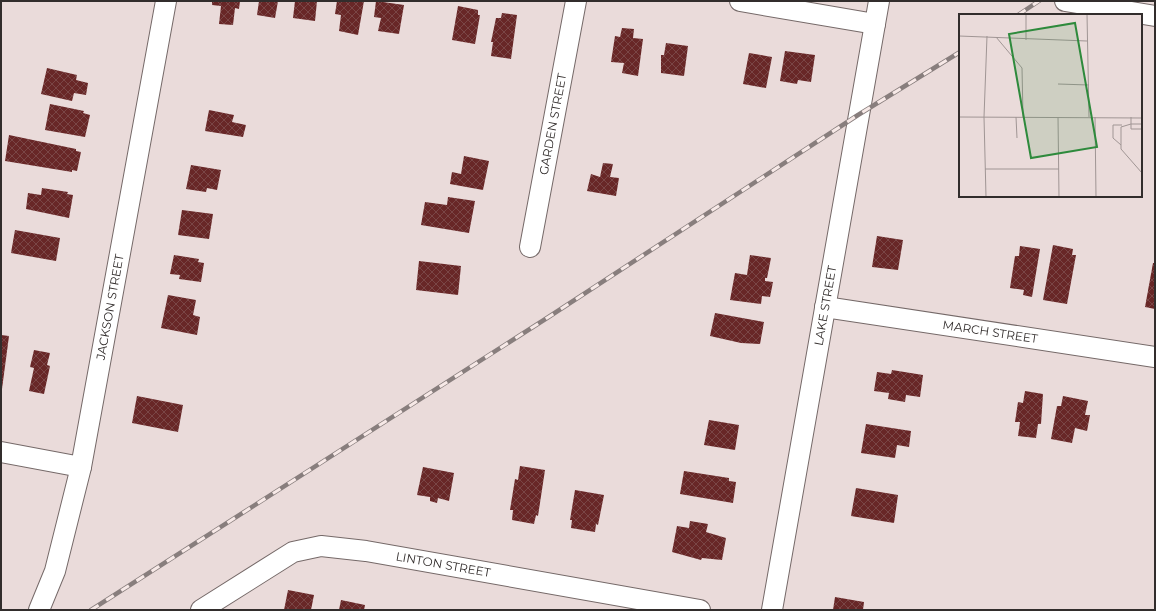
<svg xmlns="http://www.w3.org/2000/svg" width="1156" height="611" font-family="Montserrat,sans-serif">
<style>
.building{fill:url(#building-cross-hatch)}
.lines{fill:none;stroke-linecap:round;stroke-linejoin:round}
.street-casing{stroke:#756968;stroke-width:22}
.street{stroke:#fff;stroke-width:20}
.rail-casing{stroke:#887e7d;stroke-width:4.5}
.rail{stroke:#f7e9e7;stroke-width:3;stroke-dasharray:9;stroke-linecap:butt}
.labels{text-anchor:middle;stroke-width:4;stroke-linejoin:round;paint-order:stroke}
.street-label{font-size:12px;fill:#322d2c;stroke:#f7e9e7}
.inset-road{fill:none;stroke:#a09594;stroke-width:1}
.view{fill:#2e8a3c;fill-opacity:0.15;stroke:#2e8a3c;stroke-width:2}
.inset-edge{fill:none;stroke:#322d2c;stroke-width:2}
</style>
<defs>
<pattern id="building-cross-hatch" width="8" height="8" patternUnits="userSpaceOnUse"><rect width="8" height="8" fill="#682727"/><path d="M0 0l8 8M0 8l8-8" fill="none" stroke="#7a4646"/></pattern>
</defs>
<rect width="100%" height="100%" fill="#eadbda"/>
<g class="building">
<path d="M212 1H240L239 9 235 8 233 25 219 24 221 6 212 5Z"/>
<path d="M259 1H278L275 18 257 15Z"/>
<path d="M295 1H317L315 21 293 18Z"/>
<path d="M337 1H364L358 35 339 31 341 15 335 14Z"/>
<path d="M376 1 404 5 399 34 378 31 381 18 374 17Z"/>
<path d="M458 6 478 10V15H480L475 44 452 40Z"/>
<path d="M502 13 517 15 511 59 491 56 493 42H491L496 18H501Z"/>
<path d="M622 28 634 29 633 38 643 39 638 76 622 73 624 63 611 62 615 36 620 37Z"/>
<path d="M666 43 688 46 684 76 661 73V55H664Z"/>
<path d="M785 51 815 55 811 82 798 80 797 84 780 81Z"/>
<path d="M749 53 772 57 766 88 743 84Z"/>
<path d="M47 68 77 75 76 80 88 83 86 95 74 93 72 101 41 94Z"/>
<path d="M50 104 84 111 83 113 90 115 85 137 45 130Z"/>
<path d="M209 110 234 115 232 122 246 125 243 137 205 131Z"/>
<path d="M9 135 76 149V151L81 152 77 171 72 170V172L5 161Z"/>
<path d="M464 156 489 161 483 190 450 184 452 172 461 174Z"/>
<path d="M603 163 613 164 610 177 619 178 616 196 587 191 591 174 600 177Z"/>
<path d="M191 165 221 170 217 190 207 188 206 192 186 189Z"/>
<path d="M42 188 68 192 67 194 73 195 69 218 26 209 28 193 41 195Z"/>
<path d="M448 197 475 201 469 233 421 225 425 202 447 205Z"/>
<path d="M182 210 213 214 209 239 178 235Z"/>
<path d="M15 230 60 238 56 261 11 253Z"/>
<path d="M877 236 903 240 898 270 872 267Z"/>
<path d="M1053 245 1073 249 1072 255H1076L1067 304 1043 300Z"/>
<path d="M1020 246 1040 249 1032 297 1023 295 1024 290 1010 288 1015 256H1019Z"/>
<path d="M174 255 199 259 198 262 204 263 201 282 179 279 180 275 170 274Z"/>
<path d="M750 255 771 258 767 278H765V281L773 282 770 297 762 296 761 304 730 300 735 273 747 275Z"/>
<path d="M419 261 461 266 458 295 416 290Z"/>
<path d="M1153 263H1155V309L1145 307Z"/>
<path d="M168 295 196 300 193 315 200 317 197 335 161 328Z"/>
<path d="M715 313 764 322 760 344 741 343 710 336Z"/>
<path d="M1 335 9 336 2 389H1Z"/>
<path d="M34 350 50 353 47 365 50 366 44 394 29 391 34 368 30 367Z"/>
<path d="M892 370 923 375 920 397 906 395 905 402 888 399 889 393 874 391 877 372 891 374Z"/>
<path d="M1025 391 1043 394 1041 424H1038L1036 438 1018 436 1020 422H1015L1018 402 1023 403Z"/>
<path d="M137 396 183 405 178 432 132 423Z"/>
<path d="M1063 396 1088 401 1085 415H1090L1087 431 1075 428 1072 443 1051 439 1057 406H1061Z"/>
<path d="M709 420 739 425 735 450 704 445Z"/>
<path d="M866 424 911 431 909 447 897 445 895 458 861 453Z"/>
<path d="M520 466 545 470 538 516 536 515 534 524 512 520 513 510H510L515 479 518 480Z"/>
<path d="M423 467 454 473 449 501 438 498 437 503 430 501V497L417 495Z"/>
<path d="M684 471 729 478V481L736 482 733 503 680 494Z"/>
<path d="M856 488 898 495 894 523 851 516Z"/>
<path d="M575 490 604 495 598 525 596 524 595 532 571 528 572 520H570Z"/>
<path d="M690 521 708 524 706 532 726 538 722 560 702 558 701 560 672 552 677 526 689 528Z"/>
<path d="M288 590 314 595 311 610H284Z"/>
<path d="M835 597 864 602 863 610H833Z"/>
<path d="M341 600 365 605 364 610H339Z"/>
</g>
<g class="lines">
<g class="street-casing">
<g id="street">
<path d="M740 1 875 24"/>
<path d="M1065 1 1155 16"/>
<path id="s1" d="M530 247 576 1"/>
<path id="s2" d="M825 307 1155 357"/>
<path d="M1 452 81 467"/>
<path id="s3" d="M39 610 55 571 81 467 166 1"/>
<path id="s4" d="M201 610 293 552 321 546 366 551 700 610"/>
<path id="s5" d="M772 610 879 1"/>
</g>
</g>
<use href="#street" class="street"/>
<g class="rail-casing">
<g id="rail">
<path d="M1018 15 1039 1"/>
<path d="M91 610 547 318 858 115 960 52"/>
</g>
</g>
<use href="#rail" class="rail"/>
</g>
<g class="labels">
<g class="street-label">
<text dy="4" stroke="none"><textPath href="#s1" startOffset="125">GARDEN STREET</textPath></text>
<text dy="4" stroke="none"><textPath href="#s5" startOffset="309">LAKE STREET</textPath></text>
<text dy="4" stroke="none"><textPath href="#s3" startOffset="312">JACKSON STREET</textPath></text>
<text dy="4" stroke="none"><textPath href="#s2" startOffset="167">MARCH STREET</textPath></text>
<text dy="4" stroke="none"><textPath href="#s4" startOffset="261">LINTON STREET</textPath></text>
</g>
</g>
<g transform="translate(959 14)">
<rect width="183" height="183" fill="#eadbda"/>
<path class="inset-road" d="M128 0 130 103M0 22 128 27M37 23 63 54 64 103M67 26V0M99 70 130 71M0 103 183 104M57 103 58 124M99 103 100 183M136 103 137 183M172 103V110L162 113V135L183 159M183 110H172V115H183M162 131 154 124V111H163M26 155H100M27 183 25 103 28 22"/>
<path class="view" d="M116 9 138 133 72 144 50 20Z"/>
<rect width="183" height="183" class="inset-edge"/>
</g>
<rect width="1156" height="611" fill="none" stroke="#322d2c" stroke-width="4"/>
</svg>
